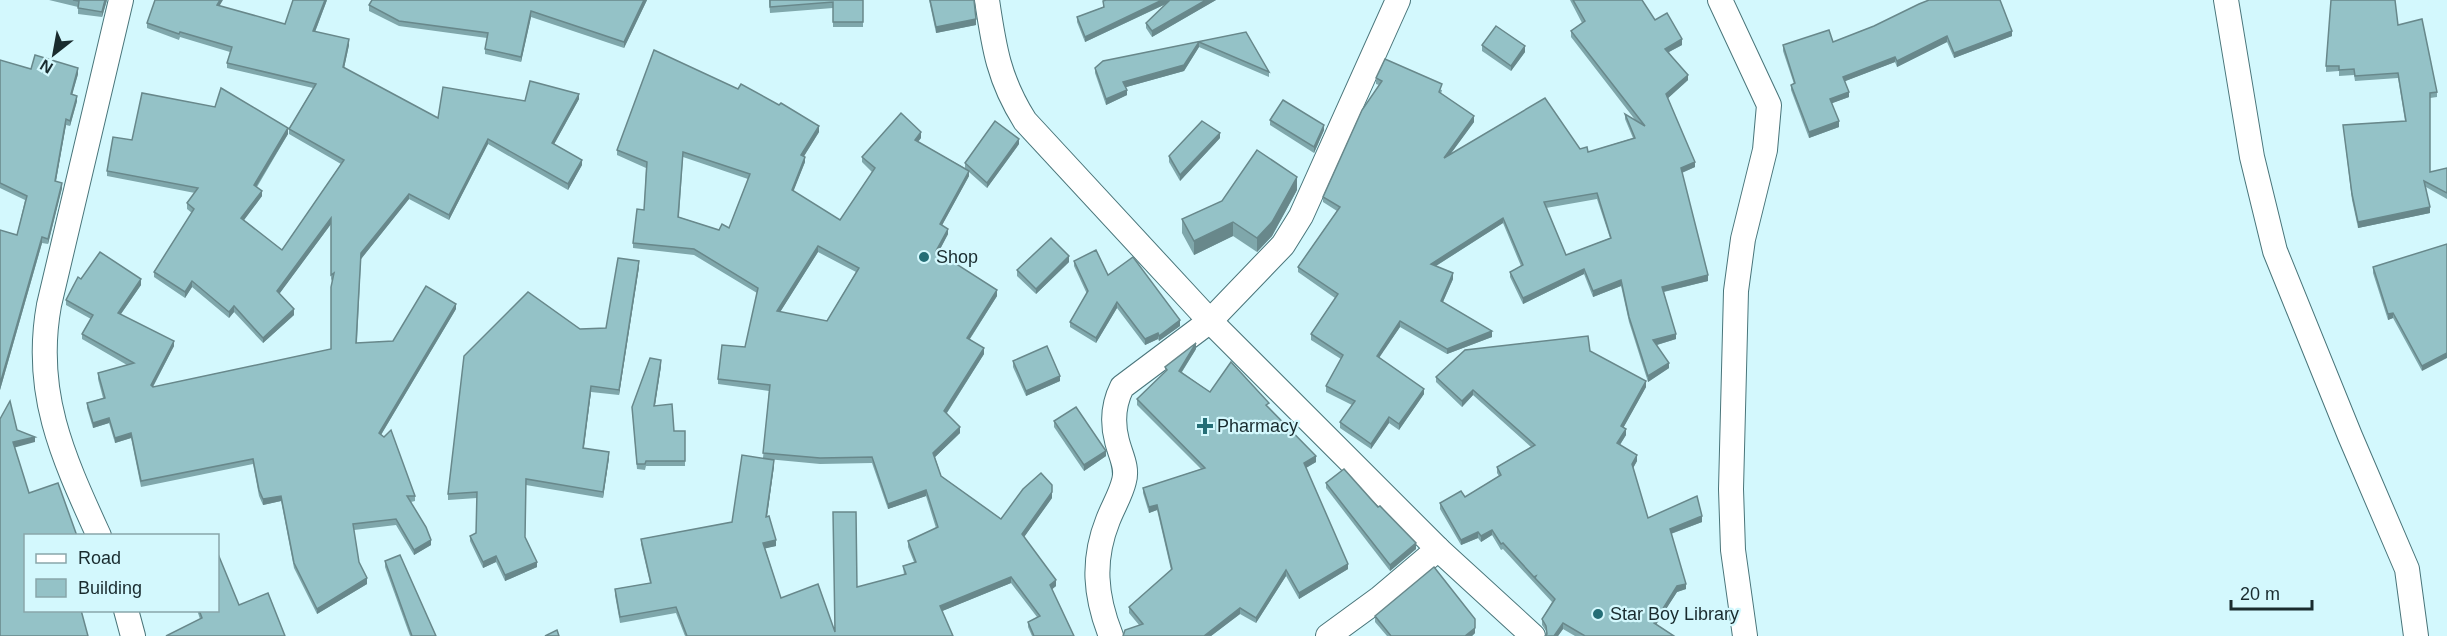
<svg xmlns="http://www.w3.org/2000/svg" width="2447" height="636" font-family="Arial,sans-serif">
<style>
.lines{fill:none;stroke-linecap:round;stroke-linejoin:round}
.minor-casing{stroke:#49757a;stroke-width:26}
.minor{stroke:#fff;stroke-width:24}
.wall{fill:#7fa7ab;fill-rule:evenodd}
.shaded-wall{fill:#68888b}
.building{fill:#94c2c7;stroke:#68888b;stroke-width:1.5;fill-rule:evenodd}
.poi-dot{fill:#246e76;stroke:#d3f8fd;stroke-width:2}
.labels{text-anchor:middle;stroke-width:4.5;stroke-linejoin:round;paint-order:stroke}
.poi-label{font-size:18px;fill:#192b2e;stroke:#d3f8fd;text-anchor:start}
</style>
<rect width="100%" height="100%" fill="#d3f8fd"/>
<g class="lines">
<g class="minor-casing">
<g id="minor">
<path d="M987 0C994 48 999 80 1025 121L1210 321 1438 549 1533 636"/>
<path d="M1720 0 1769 105 1765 150 1743 239 1736 291 1731 489 1733 550 1745 636"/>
<path d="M2226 0 2252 157 2275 251 2350 436 2407 569 2416 636"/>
<path d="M99 536C63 457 33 393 49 305L121 0"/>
<path d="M126 610 133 636"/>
<path d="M1111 636C1095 596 1092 560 1108 520 1113 507 1121 494 1124 481 1128 467 1120 454 1117 441 1112 422 1113 405 1122 387L1210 321 1283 245 1301 216 1398 0"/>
<path d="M1328 636 1380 598 1438 549"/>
</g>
</g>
<use href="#minor" class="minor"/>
</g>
<g class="wall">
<path d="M49 0H107L102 17 78 14V7Z"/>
<path d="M327 0 315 32 349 45 344 68 438 118 525 101 579 99 554 144 582 165 568 190 488 144 449 220 409 199 361 259 357 343 393 341 456 309 381 435 415 496V501L411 502 431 545 414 555 396 525 354 530 359 562 367 584 317 614 294 568 281 501 263 505 259 496 253 464 141 487 131 438 115 443 109 423 93 428 87 408V403L103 398 98 379V373L127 365 82 339V334L91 319 66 305V300L81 279 141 285 121 314 174 346 153 387 331 349 332 279 331 281V224L279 294 294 315 263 343 234 312 229 318 192 287 185 298 154 277V272L192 213 187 209V203L195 193 107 176V171L132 140 288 134 257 187 262 196 244 220 282 250 341 164 289 134V129L313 88 227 68V63L230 52 180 37 179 40 147 28V23L220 6 285 24Z"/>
<path d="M647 0 624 48 531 17 521 62 485 54V49L487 38 399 26 369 11V5Z"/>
<path d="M769 0H863V27H833V8L770 13Z"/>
<path d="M929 0H974L976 25 936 33Z"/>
<path d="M1216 0 1152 37 1146 28V23L1166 4 1085 42 1077 22V17L1103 7V1Z"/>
<path d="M1570 0H1642L1655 20 1682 45 1669 52 1688 80 1668 98 1695 167 1682 173 1708 281 1664 292 1676 339 1657 345 1669 368 1648 382 1629 322 1621 286 1593 297 1584 274 1523 304 1510 277V272L1521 266 1503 223 1436 266 1453 279 1443 302 1492 337 1447 354 1400 327 1379 357 1424 394 1399 430 1389 423 1371 449 1340 428V422L1352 405 1326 392V386L1341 359 1311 340V334L1335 298 1298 272V267L1337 211 1323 202V197L1379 85 1376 84V78L1442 90 1441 94 1474 122 1451 153 1580 149 1588 152 1633 138 1625 119V114L1636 121 1571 37V31L1582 23ZM1597 199 1610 238 1566 255 1546 208Z"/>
<path d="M2398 25 2437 92V97L2430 98V172L2447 168V199L2426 187 2430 213 2358 228 2352 200 2343 125 2405 121 2398 78 2355 81 2354 75 2339 76V71L2326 72V66Z"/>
<path d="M1874 26 2012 36 1954 58 1947 42 1897 67 1895 62 1845 81 1849 97 1832 103 1839 127 1809 138 1791 90V85L1794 84 1783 51V45L1833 42Z"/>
<path d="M1246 32 1269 72V77L1199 47 1184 71 1126 87 1127 95 1106 105 1095 73V68L1103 61Z"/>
<path d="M1482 45 1525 52 1511 71 1482 51Z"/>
<path d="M0 60 31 69 78 74 72 94 77 101 70 126 66 125 56 181 62 188 48 244 42 243 0 390V230L17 235 25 200 0 188Z"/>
<path d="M1270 120 1324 130 1314 153 1270 125Z"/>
<path d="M819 132 804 156 805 162 793 191 840 220 872 172 862 162V157L921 138 918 142 965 168V163L1019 144 987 188 969 172V176L942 225 948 234 938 253 997 296 970 339 984 354 947 413 960 433 935 457 941 476 1001 519 1052 498 1024 537 1056 586 1052 589 1074 636H1032L1028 627V622L1037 617 1011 583 942 611 953 636H685L676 613 620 623 615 595V589L650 583 641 544V539L732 522 763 458 769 391 718 384V379L745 347 757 293 694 255 633 248V243L644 210 646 168 617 155V150ZM683 157 748 179 729 228 719 230 679 217ZM818 252 856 272 827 321 780 312ZM767 459 820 464 872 463 888 509 926 496 936 528 908 541V547L914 562 903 566 904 575 857 587 835 631 781 598 765 548 776 546 767 517 774 466Z"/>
<path d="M1220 138 1180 181 1169 162V156Z"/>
<path d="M1297 190 1272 236 1257 252 1233 236 1194 255 1182 233V219L1222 201Z"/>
<path d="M2447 244 2422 371 2393 318 2388 320 2373 273V267Z"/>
<path d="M1074 261 1108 275 1180 326 1159 341 1158 339 1145 345 1117 308 1096 343 1070 327V322L1087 294 1074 266Z"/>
<path d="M1069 262 1036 294 1017 276V270Z"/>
<path d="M639 267 619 395 591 392 584 448 609 458 603 498 526 485 525 537 537 567 505 581 496 562 483 568 470 541V536L476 533 477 498 448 500V494L606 328Z"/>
<path d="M1196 349 1182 372 1210 392 1269 408 1316 462 1306 468 1348 569 1299 599 1286 576 1256 623 1240 614 1211 636H1123L1139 625 1129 613V607L1171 570 1157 510 1149 513 1143 493V488L1201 469 1137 405V399L1165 372V367Z"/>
<path d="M1590 351 1646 387 1623 428 1626 435 1620 445 1637 461 1633 468 1648 518 1702 522 1671 534 1686 589 1677 592 1656 624 1674 636H1575L1563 629 1558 636H1545L1546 634V631L1542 625V619L1552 602 1503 549 1501 550 1492 535 1481 542 1478 538 1461 545 1440 509V503L1465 497 1499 476 1497 473V467L1531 447 1473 395 1462 407 1436 382V377Z"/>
<path d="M1013 361 1060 381 1026 396 1013 367Z"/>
<path d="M661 366 655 406 674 431H685V466H646L645 470 637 469 632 407Z"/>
<path d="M1054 421 1106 456 1084 471 1054 427Z"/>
<path d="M1326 483 1416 549 1390 571 1326 488Z"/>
<path d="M385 561 436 636H410L385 567Z"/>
<path d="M239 605 200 619 197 610H218Z"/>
<path d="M1375 616 1475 633 1472 636H1387L1375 622Z"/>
</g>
<g class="shaded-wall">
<path d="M105 0H107L102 17V12Z"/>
<path d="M220 0H223L217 10V5Z"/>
<path d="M325 0H327L313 37V31Z"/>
<path d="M644 0H647L624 48V42Z"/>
<path d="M1162 0H1174L1085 42V37Z"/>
<path d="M1206 0H1216L1152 37V31Z"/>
<path d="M531 11V17L521 62V57Z"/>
<path d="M976 19V25L936 33V27Z"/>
<path d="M2012 31V36L1954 58V53Z"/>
<path d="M1947 36V42L1897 67V61Z"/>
<path d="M349 39V45L343 73V67Z"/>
<path d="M1682 39V45L1665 54V49Z"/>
<path d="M1199 42V47L1184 71 1123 88V82Z"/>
<path d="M1525 46V52L1511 71V66Z"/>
<path d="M1895 57V62L1843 82V77Z"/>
<path d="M78 68V74L71 99V94Z"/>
<path d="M1688 75V80L1666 100V94Z"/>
<path d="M1127 90V95L1106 105V99Z"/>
<path d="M1849 92V97L1830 104V99Z"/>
<path d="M579 94V99L552 148V143Z"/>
<path d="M77 96V101L70 126V121Z"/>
<path d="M1474 116V122L1444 163V158Z"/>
<path d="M66 119V125L55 186V181Z"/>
<path d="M1839 121V127L1809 138V132Z"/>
<path d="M1324 125V130L1314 153V147Z"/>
<path d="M819 126V132L801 161V155Z"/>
<path d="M288 128V134L254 190V185Z"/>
<path d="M921 132V138L915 145V140Z"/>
<path d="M1220 133V138L1180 181V175Z"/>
<path d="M488 139V144L449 220V215Z"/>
<path d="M1019 139V144L987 188V183Z"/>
<path d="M805 157V162L792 195V190Z"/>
<path d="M582 160V165L568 190V184Z"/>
<path d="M1695 162V167L1681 173V168Z"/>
<path d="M969 171V176L940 229V224Z"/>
<path d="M1297 177V190L1272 236 1257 252V238Z"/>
<path d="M62 183V188L48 244V239Z"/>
<path d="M262 191V196L241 224V218Z"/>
<path d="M409 194V199L361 259V253Z"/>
<path d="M2430 207V213L2358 228V222Z"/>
<path d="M331 218V224L277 297V291Z"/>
<path d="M1503 218V223L1431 269V264Z"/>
<path d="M1233 222V236L1194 255V241Z"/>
<path d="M948 229V234L936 257V251Z"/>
<path d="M42 237V243L0 390V384Z"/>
<path d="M818 246V252L777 317V311Z"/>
<path d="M1069 256V262L1036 294V289Z"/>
<path d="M639 261V267L619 395V390Z"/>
<path d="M1584 269V274L1523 304V298Z"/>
<path d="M1453 273V279L1441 306V301Z"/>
<path d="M1708 275V281L1662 292V287Z"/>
<path d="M141 279V285L118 318V313Z"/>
<path d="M1621 280V286L1593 297V291Z"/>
<path d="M192 281V287L185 298V292Z"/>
<path d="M997 290V296L967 343V338Z"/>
<path d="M1117 302V308L1096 343V338Z"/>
<path d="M456 304V309L379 438V433Z"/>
<path d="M234 306V312L229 318V312Z"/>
<path d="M294 309V315L263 343V338Z"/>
<path d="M2393 313V318L2388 320V314Z"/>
<path d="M1180 320V326L1159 341V336Z"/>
<path d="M1400 321V327L1377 361V356Z"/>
<path d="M1492 331V337L1447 354V349Z"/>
<path d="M1158 333V339L1145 345V339Z"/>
<path d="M1676 334V339L1653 346V340Z"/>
<path d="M174 341V346L151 390V385Z"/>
<path d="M1196 343V349L1179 376V371Z"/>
<path d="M984 348V354L944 417V411Z"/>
<path d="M2447 353V358L2422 371V366Z"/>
<path d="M661 360V366L654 411V406Z"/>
<path d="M1669 363V368L1648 382V376Z"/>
<path d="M1060 376V381L1026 396V391Z"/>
<path d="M1646 381V387L1621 432V426Z"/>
<path d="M591 386V392L583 453V448Z"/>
<path d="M1424 389V394L1399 430V424Z"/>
<path d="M1473 390V395L1462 407V401Z"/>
<path d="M1389 417V423L1371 449V444Z"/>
<path d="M109 418V423L93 428V423Z"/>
<path d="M960 427V433L933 459V453Z"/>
<path d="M1626 429V435L1617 449V443Z"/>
<path d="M131 433V438L115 443V438Z"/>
<path d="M35 437V442L13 448V442Z"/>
<path d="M1106 451V456L1084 471V465Z"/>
<path d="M609 452V458L603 498V492Z"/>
<path d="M1637 455V461L1632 470V464Z"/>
<path d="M1316 456V462L1304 469V463Z"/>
<path d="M774 460V466L766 523V517Z"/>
<path d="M926 490V496L888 509V504Z"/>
<path d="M1052 492V498L1022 540V534Z"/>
<path d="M281 496V501L263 505V499Z"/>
<path d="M1157 505V510L1149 513V507Z"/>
<path d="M1702 516V522L1670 534V529Z"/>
<path d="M1492 530V535L1481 542V536Z"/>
<path d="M1478 532V538L1461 545V540Z"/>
<path d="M431 540V545L414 555V550Z"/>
<path d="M776 540V546L763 549V543Z"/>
<path d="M1416 543V549L1390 571V565Z"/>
<path d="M496 556V562L483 568V562Z"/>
<path d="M537 562V567L505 581V575Z"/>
<path d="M1348 564V569L1299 599V593Z"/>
<path d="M1286 570V576L1256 623V618Z"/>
<path d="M1011 577V583L940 612V606Z"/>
<path d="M367 578V584L317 614V609Z"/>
<path d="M1056 580V586L1050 591V585Z"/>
<path d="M1686 584V589L1677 592 1654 628V623L1677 586Z"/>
<path d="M1240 608V614L1211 636H1204Z"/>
<path d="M1563 623V629L1558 636H1554Z"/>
<path d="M1475 628V633L1472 636H1465Z"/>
</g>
<g class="building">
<path d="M73 0H105L102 12 78 8 79 1Z"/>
<path d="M155 0H220L217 5 285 24 293 0H325L313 31 349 39 343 67 438 118 443 87 525 101 530 81 579 94 552 143 582 160 568 184 488 139 449 215 409 194 361 253 356 343 393 341 426 286 456 304 379 433 384 437 391 430 415 496H407L426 527 431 540 414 550 396 519 353 524 359 562 367 578 317 609 294 563 281 496 263 499 259 490 253 459 141 481 131 433 115 438 109 418 93 423 87 403 105 398 98 373 134 363 82 334 93 315 66 300 78 277 81 279 100 252 141 279 118 313 174 341 151 385 153 387 331 349V287L334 273 331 275V218L277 291 294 309 263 338 234 306 229 312 192 281 185 292 154 272 194 209 187 203 198 188 107 171 113 137 132 140 142 93 215 107 221 88 288 128 254 185 262 191 241 218 282 250 344 160 289 129 316 84 227 63 232 47 180 32 179 34 147 23Z"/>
<path d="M372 0H644L624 42 531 11 521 57 485 49 488 33 399 21 369 5Z"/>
<path d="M770 0H863V22H833V2L770 7Z"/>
<path d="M930 0H974L976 19 936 27Z"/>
<path d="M1106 0H1162L1085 37 1077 17 1104 7 1103 1Z"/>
<path d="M1170 0H1206L1152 31 1146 23Z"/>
<path d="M1573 0H1642L1655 20 1667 13 1682 39 1665 49 1688 75 1666 94 1695 162 1681 168 1708 275 1662 287 1676 334 1653 340 1669 363 1648 376 1629 317 1621 280 1593 291 1584 269 1523 298 1510 272 1523 265 1503 218 1431 264 1453 273 1441 301 1492 331 1447 349 1400 321 1377 356 1424 389 1399 424 1389 417 1371 444 1340 422 1355 401 1326 386 1343 355 1311 334 1338 294 1298 267 1340 207 1323 197 1362 110 1382 81 1376 78 1385 59 1442 84 1439 92 1474 116 1444 158 1545 98 1580 149 1587 147 1588 152 1635 138 1625 114 1645 126 1571 31 1585 21ZM1597 193 1611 238 1566 255 1544 202Z"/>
<path d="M1929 0H2000L2012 31 1954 53 1947 36 1897 61 1895 57 1843 77 1849 92 1830 99 1839 121 1809 132 1791 85 1795 83 1783 45 1829 30 1833 42 1874 26 1919 4Z"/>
<path d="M2331 0H2395L2398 25 2422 19 2437 92 2430 93V172L2447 168V193L2424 181 2430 207 2358 222 2352 194 2343 125 2406 121 2398 73 2355 76 2354 69 2339 70V66H2326Z"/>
<path d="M1496 26 1525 46 1511 66 1482 45Z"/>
<path d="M1246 32 1269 72 1199 42 1184 65 1123 82 1127 90 1106 99 1095 68 1103 61Z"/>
<path d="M654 50 738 89 741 84 779 105 781 103 819 126 801 155 805 157 792 190 840 220 875 168 862 157 901 113 921 132 915 140 969 171 940 224 948 229 936 251 997 290 967 338 984 348 944 411 960 427 933 453 941 476 1001 519 1023 489 1041 473 1052 485V492L1022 534 1056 580 1050 585 1074 636H1034L1028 622 1040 616 1011 577 940 606 953 636H687L676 607 620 617 615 589 651 583 641 539 732 522 742 455 774 460 766 517 769 516 776 540 763 543 781 598 818 584 835 632 833 512H856L857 587 906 574 903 566 916 562 908 541 938 527 926 490 888 504 872 457 820 458 763 453 770 385 718 379 722 345 745 347 758 288 694 249 633 243 637 209 644 210 647 162 617 150ZM683 152 750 174 729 228 722 224 719 230 678 217ZM818 246 859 268 827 321 777 311Z"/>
<path d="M35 55 78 68 71 94 77 96 70 121 66 119 55 181 62 183 48 239 42 237 0 384V230L17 235 27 196 0 183V60L31 69Z"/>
<path d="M1283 100 1324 125 1314 147 1270 120Z"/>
<path d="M995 121 1019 139 987 183 965 163Z"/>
<path d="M1202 121 1220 133 1180 175 1169 156Z"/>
<path d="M1257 150 1297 177 1272 222 1257 238 1233 222 1194 241 1182 219 1222 201Z"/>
<path d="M1051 238 1069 256 1036 289 1017 270Z"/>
<path d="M2447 244V353L2422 366 2393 313 2388 314 2373 267Z"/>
<path d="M1096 250 1108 275 1133 257 1180 320 1159 336 1158 333 1145 339 1117 302 1096 338 1070 322 1088 291 1074 261Z"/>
<path d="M618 258 639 261 619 390 591 386 583 448 609 452 603 492 526 479 525 537 537 562 505 575 496 556 483 562 470 536 476 533 477 492 448 494 464 356 528 292 580 329 606 328Z"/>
<path d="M1588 336 1590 351 1646 381 1621 426 1626 429 1617 443 1637 455 1632 464 1648 518 1697 496 1702 516 1670 529 1686 584 1677 586 1654 623 1674 636H1585L1563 623 1554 636H1545L1547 634 1546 626 1542 619 1555 599 1535 578 1536 576 1534 577 1503 543 1501 544 1492 530 1481 536 1478 532 1461 540 1440 503 1461 491 1465 497 1501 475 1497 467 1535 445 1473 390 1462 401 1436 377 1465 350Z"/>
<path d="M1196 343 1179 371 1210 392 1231 362 1269 403 1266 405 1316 456 1304 463 1348 564 1299 593 1286 570 1256 618 1240 608 1204 636H1123L1125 630 1143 624 1129 607 1172 569 1157 505 1149 507 1143 488 1205 468 1137 399 1167 370 1165 367Z"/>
<path d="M1047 346 1060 376 1026 391 1013 361Z"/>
<path d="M650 358 661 360 654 406 672 404 674 431H685V461H646L645 464H637L632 407Z"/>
<path d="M10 401 17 430 35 437 13 442 29 493 58 483 77 536H26V610H81L88 636H0V419Z"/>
<path d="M1076 407 1106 451 1084 465 1054 421Z"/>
<path d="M1344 469 1378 507 1380 506 1416 543 1390 565 1326 483Z"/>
<path d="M218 554 239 605 268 593 285 636H166L202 618 199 610H218Z"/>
<path d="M400 555 436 636H412L385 561Z"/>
<path d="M1434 567 1475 619V628L1465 636H1391L1375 616Z"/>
<path d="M557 630 559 636H545Z"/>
</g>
<g class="poi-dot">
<circle cx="924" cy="257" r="6"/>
<path d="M1202 417h6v6h6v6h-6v6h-6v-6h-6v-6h6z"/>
<circle cx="1598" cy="614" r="6"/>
</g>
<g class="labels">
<g class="poi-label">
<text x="936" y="263">Shop</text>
<text x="1217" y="432">Pharmacy</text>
<text x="1610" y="620">Star Boy Library</text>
</g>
</g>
<rect x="24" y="534" width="195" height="78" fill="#d3f8fd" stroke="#89a6aa" stroke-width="1.5"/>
<rect x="36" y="554" width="30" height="9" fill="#ffffff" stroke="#89a6aa" stroke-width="1.5"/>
<text x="78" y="564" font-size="18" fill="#192b2e">Road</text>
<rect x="36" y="579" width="30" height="18" fill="#94c2c7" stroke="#89a6aa" stroke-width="1.5"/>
<text x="78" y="594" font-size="18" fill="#192b2e">Building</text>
<g transform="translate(54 54) rotate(211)" stroke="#d3f8fd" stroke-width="4.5" paint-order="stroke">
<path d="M0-4.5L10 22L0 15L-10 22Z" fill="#192b2e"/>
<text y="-9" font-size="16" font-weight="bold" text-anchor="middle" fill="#192b2e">N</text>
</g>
<path d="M2231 600v9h81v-9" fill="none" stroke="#192b2e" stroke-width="3"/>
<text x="2240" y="600" font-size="18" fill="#192b2e" stroke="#d3f8fd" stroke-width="4.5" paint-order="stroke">20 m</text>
</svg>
